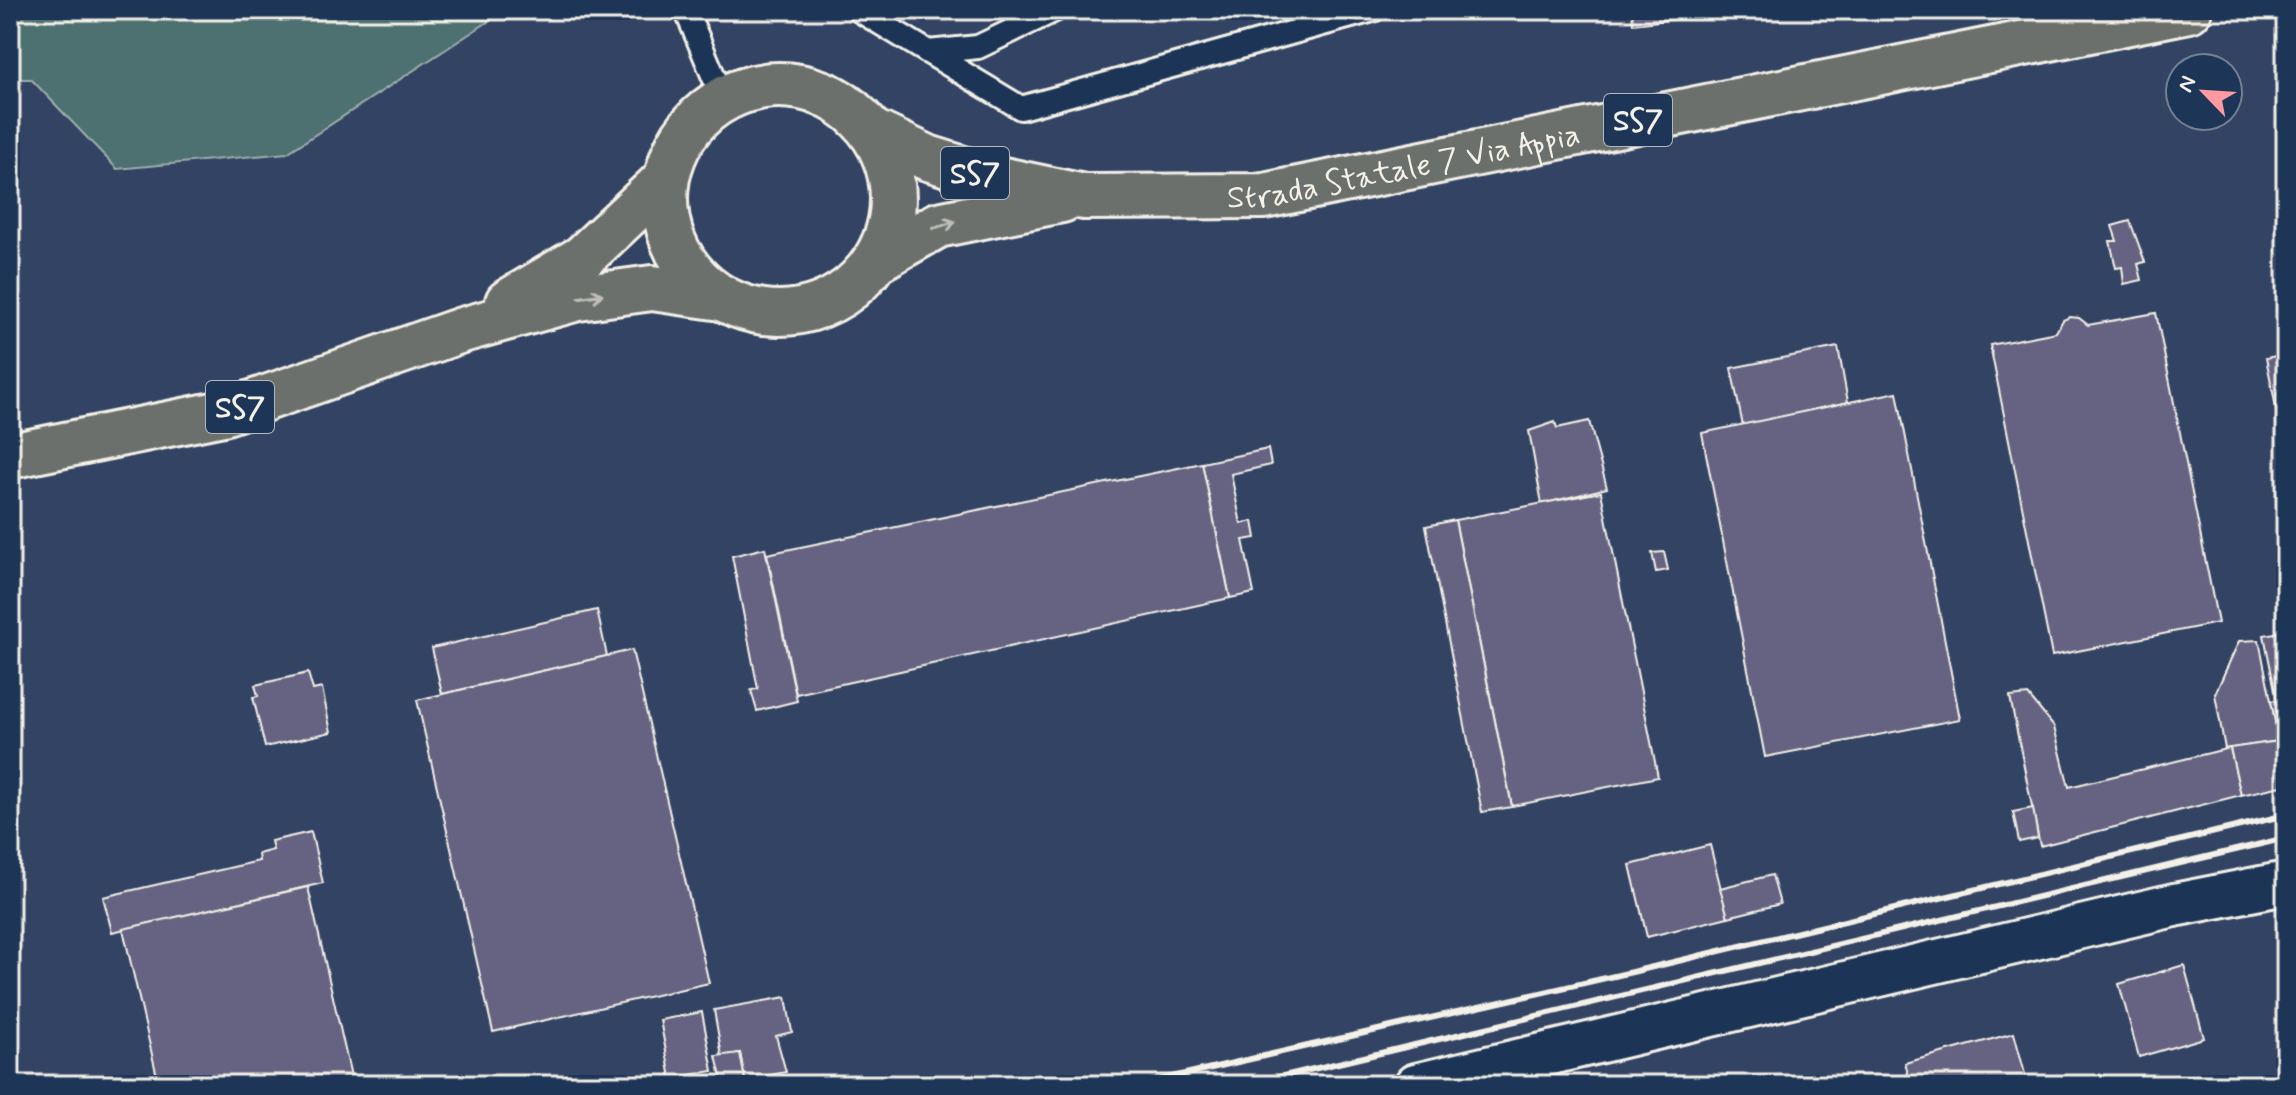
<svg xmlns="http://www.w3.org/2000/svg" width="2296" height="1095" font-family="Mynerve,sans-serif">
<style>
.green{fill:#4d7071;stroke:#a0b0ac;stroke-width:2}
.building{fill:#666382;stroke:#f4f1e8;stroke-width:2}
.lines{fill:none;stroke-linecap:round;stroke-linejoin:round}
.lane-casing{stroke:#f4f1e8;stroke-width:28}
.street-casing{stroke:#f4f1e8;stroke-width:48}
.primary-casing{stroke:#f4f1e8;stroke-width:50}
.lane{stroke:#1d3557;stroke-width:22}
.street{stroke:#1d3557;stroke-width:42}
.primary{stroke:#6c706d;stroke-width:44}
.rail{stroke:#f4f1e8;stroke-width:6}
.oneway{stroke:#bebdb7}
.labels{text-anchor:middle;stroke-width:7;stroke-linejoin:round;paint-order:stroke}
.shield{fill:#1d3557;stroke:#b4b9bc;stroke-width:2}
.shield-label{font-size:30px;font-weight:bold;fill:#f4f1e8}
.street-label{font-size:32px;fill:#f4f1e8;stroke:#1d3557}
</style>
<rect width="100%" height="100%" fill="#334364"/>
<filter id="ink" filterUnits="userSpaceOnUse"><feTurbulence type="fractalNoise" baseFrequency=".0125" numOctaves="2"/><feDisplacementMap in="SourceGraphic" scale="16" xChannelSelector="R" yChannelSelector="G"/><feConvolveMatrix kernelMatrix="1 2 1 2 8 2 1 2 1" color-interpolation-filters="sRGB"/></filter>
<g filter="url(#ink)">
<path class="green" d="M10 10H506L287 153 117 169 31 79H10Z"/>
<g class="building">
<path d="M1632 10H1693L1694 17 1633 24Z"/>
<path d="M2130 221 2145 262 2138 264 2142 280 2124 284 2122 267 2116 268 2110 241H2117L2112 226Z"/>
<path d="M2156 313 2218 623 2052 656 1990 345 2056 332 2063 320 2070 317 2079 318 2088 325Z"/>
<path d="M1838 347 1848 402 1743 426 1731 368Z"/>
<path d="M2286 354V456L2266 358Z"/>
<path d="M1897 392 1960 719 1765 757 1702 433Z"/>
<path d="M1589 421 1607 488 1542 504 1529 431 1555 422 1557 428Z"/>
<path d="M1268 449 1271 465 1231 474 1241 524 1253 521 1256 538 1243 540 1254 593 1230 598 1202 463Z"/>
<path d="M1202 463 1230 598 796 694 767 554Z"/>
<path d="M1601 492 1658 777 1512 806 1455 520Z"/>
<path d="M1455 520 1512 807 1482 812 1426 526Z"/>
<path d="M765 548 797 701 757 711 751 690 758 689 732 556Z"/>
<path d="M1664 552 1668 570 1656 572 1652 553Z"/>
<path d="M597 610 607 656 442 694 432 648Z"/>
<path d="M2286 631V698L2277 700 2264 635Z"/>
<path d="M2259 640 2279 741 2225 749 2215 694 2239 641Z"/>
<path d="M632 650 709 983 493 1032 417 700Z"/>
<path d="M308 673 313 690 322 688 331 732 265 747 253 697 258 696 255 685Z"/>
<path d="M2028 695 2054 727 2069 787 2230 748 2241 795 2040 846 2010 697Z"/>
<path d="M2286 698V776L2271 701Z"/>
<path d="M2279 741 2286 785 2241 795 2230 748Z"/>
<path d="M2033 808 2038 838 2019 842 2013 812Z"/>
<path d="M311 832 323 883 112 932 103 897 259 861 258 854 273 850 271 841Z"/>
<path d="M1710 845 1728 917 1647 937 1630 865Z"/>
<path d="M1772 875 1780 904 1728 917 1720 888Z"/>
<path d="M308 887 353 1085H159L123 929Z"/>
<path d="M2184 965 2204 1038 2139 1057 2119 984Z"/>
<path d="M786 997 792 1032 776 1036 786 1072 745 1080 740 1053 722 1056 714 1010Z"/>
<path d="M702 1012 713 1071 671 1078 660 1020Z"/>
<path d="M2014 1033 2028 1085H1911L1905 1063Z"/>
<path d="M740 1053 745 1080 722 1081 716 1056Z"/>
</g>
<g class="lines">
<g class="lane-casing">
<g id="lane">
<path d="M686 10 723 99"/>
<path d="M859 10 928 52 978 47 1055 10"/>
<path d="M928 52 1021 108 1373 10"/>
</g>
</g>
<g class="street-casing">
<path id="street" d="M1416 1085 2174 905 2286 883"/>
</g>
<g class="primary-casing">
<g id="primary">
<circle cx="779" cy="199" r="114"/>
<path id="s1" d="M873 132 928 158 989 177 1084 197 1264 196 2189 10"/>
<path d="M875 261 938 225 1062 200"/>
<path d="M508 302 582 258 665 180"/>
<path d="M10 456 223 413 462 330 578 298 652 288 722 298"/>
</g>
</g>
<use href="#lane" class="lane"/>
<use href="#street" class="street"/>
<use href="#primary" class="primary"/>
<g class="rail">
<path d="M1137 1085 1632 972 2286 815"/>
<path d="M1246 1085 2286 838"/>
</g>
</g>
<defs><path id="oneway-shaft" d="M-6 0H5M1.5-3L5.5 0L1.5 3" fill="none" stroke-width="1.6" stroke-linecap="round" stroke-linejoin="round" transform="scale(2)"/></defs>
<g class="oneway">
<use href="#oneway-shaft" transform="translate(944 225) rotate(-17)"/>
<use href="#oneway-shaft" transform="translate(591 296) rotate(-8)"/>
</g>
</g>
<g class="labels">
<g class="shield">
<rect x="1604" y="94" width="68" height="52" rx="6"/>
<rect x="941" y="147" width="68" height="52" rx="6"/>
<rect x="206" y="381" width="68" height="52" rx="6"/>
</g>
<g class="shield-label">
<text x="1638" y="130">SS7</text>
<text x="975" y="183">SS7</text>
<text x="240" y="417">SS7</text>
</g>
<g class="street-label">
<text dy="11" stroke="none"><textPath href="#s1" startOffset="544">Strada Statale 7 Via Appia</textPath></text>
</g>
</g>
<rect width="2296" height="1095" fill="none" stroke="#1d3557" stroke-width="40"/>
<rect x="20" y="20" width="2256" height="1055" fill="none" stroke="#f4f1e8" stroke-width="3" filter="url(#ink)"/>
<g transform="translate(2204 92) rotate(295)"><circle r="38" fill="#1d3557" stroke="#738091" stroke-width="2"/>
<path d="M0-6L14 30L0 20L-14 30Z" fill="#ff9aa2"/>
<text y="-12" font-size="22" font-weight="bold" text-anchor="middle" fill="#f4f1e8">N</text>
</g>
</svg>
